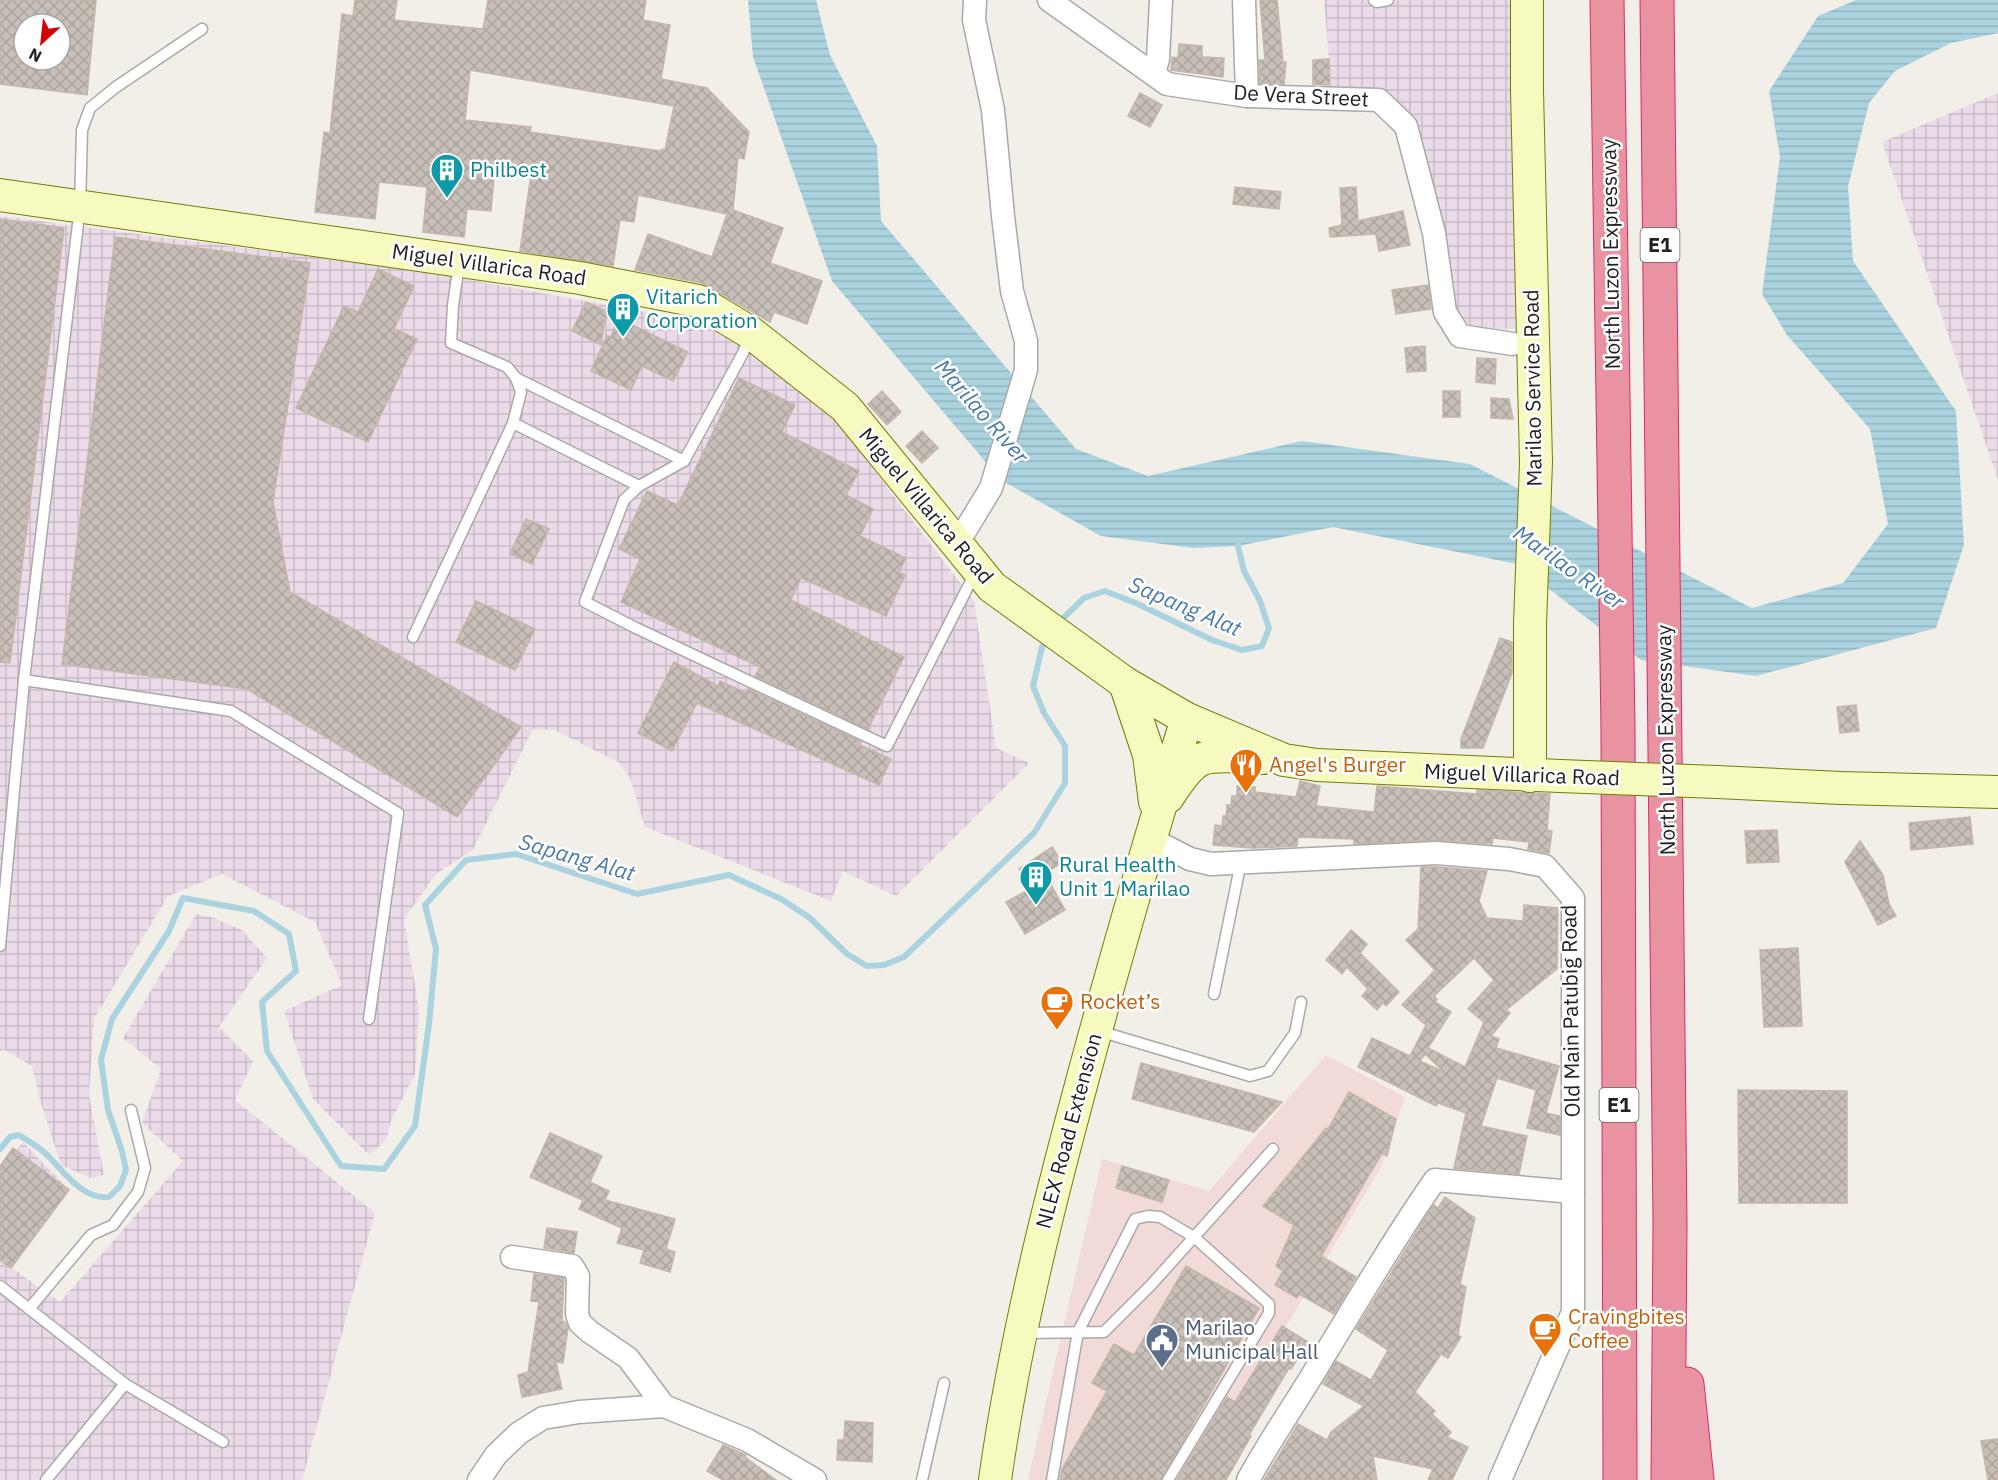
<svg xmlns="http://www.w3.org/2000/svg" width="1998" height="1480" font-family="'IBM Plex Sans',sans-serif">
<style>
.commercial{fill:#f2dad9}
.industrial{fill:url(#industrial-grid)}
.water{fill:url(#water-rules)}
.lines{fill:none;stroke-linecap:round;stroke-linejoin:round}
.stream{stroke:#aad3df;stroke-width:6}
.building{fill:url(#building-cross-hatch);stroke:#c4b6ab;stroke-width:1.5;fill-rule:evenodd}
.lane-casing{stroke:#a9a9a9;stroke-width:13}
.street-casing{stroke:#a9a9a9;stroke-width:25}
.secondary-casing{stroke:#707d05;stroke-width:34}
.highway-casing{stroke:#dc2a67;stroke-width:35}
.lane{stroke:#fff;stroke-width:10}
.street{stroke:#fff;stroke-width:22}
.secondary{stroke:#f7fabf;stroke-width:32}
.highway{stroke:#e892a2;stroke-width:33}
.secondary-bridge-casing{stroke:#707d05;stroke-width:34;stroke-linecap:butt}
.secondary-bridge{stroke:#f7fabf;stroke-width:32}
.labels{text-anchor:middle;stroke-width:5;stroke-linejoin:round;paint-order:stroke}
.shield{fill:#fff;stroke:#646464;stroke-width:1.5}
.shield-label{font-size:20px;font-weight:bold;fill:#222}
.street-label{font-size:21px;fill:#222;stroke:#fff}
.culture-label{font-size:21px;fill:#0d838f;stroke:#fff;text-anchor:start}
.food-label{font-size:21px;fill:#c56008;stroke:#fff;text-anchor:start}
.service-label{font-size:21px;fill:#4e5e75;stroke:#fff;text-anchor:start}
.water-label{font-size:22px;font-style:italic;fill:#4a7aab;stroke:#fff}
</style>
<defs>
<pattern id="industrial-grid" width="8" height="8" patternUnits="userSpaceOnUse" patternTransform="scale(1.5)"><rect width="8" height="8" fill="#ebdbe8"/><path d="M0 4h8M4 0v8" fill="none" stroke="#c9bcc7"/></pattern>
<pattern id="water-rules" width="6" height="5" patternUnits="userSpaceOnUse" patternTransform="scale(1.5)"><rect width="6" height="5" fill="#aad3df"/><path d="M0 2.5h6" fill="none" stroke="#92b5bf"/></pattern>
<pattern id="building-cross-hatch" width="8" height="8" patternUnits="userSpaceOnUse" patternTransform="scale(1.5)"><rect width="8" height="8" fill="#c7bfb8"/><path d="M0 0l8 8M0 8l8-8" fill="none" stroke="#aba49e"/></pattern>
</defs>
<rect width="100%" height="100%" fill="#f2efe9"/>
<path class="commercial" d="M1326 1055 1405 1097 1381 1167 1195 1480H1028L1102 1159 1209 1191Z"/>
<g class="industrial">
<path d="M1324 0H1517L1516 329 1452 328 1412 126 1386 101 1332 97Z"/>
<path d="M1998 93V480L1882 142Z"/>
<path d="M0 216 313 257 367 261 705 323 774 357 819 398 974 601 996 748 1029 763 896 896 843 871 831 901 645 827 630 778 618 762 554 730 533 729 473 850 436 874 404 919 419 1009 415 1074 390 1123 387 1139 369 1155 313 1099 284 1011 342 985 315 922 222 874 168 896 94 1019 89 1095 104 1175 91 1178 61 1165 40 1100 32 1066 5 1050 0 1051Z"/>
<path d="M196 914 214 918 242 930 267 958 219 1027 253 1061 235 1100 375 1213 302 1480H0V1171L23 1142 69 1190 12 1268 60 1302 183 1161 142 1123 161 1069 123 1038Z"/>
</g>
<path class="water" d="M748 0H816L830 55 877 146 881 221 1076 449 1148 476 1302 441 1470 464 1752 608 1843 583 1888 524 1870 429 1787 335 1762 294 1780 157 1769 91 1818 16 1856 0H1998V33L1951 43 1895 71 1869 103 1848 186 1853 261 1956 411 1964 545 1936 628 1756 676 1641 660 1517 564 1333 527 1238 546 1193 548 1101 536 1001 480 832 281 753 57Z"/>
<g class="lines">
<g class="stream">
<path d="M1058 623 1084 598 1105 591 1138 604 1212 640 1242 650 1262 646 1269 628 1260 601 1244 571 1238 546 1239 540"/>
<path d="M0 1149 10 1137 19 1135C28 1141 38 1146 46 1154 64 1171 82 1200 109 1197L120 1186 126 1170 122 1151 108 1110 101 1060 112 1019 169 931 183 898 254 911 289 934 296 971 262 1002 267 1051 341 1166 384 1169 415 1126 429 1024 436 949 425 905 466 860 516 854 637 894 729 875 781 899 810 918 847 954 867 966 884 965 904 957 1034 833 1065 783V746L1044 713 1033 686 1042 647 1048 639"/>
</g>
</g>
<g class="building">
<path d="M0 0H96L87 95 0 84ZM24 24H60V60H24Z"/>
<path d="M355 0H397L394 20 483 29 488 0H646L643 20 670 25 661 79 707 88 749 132 744 159 738 157 733 210 783 228 770 263 822 281 807 324 774 312 770 322 702 283 635 270 648 234 712 257 727 214 638 195 634 222 620 220 613 266 520 251 532 168 495 165 491 211 467 209 464 237 423 232 427 187 379 182 375 219 315 212 324 132 330 133 342 14 353 16ZM470 70 674 106 665 150 662 149 661 151 530 132 531 127 465 120Z"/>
<path d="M1260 0H1277L1283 62H1286L1284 84 1260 83 1259 60H1265Z"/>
<path d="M1179 44 1202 46V57L1224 58 1223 77 1171 70 1172 57 1178 58Z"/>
<path d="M1329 59 1330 85 1313 84V60Z"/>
<path d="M1140 93 1162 105 1150 127 1128 116Z"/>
<path d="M1235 187 1281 192 1279 209 1233 204Z"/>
<path d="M1356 187 1358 221 1403 211 1410 245 1379 251 1376 234 1330 237 1329 228 1342 225 1340 188Z"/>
<path d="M0 219 64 228 10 663 0 662Z"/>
<path d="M115 237 310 263 273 502 290 592 521 727 457 817 247 689 62 664Z"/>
<path d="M378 269 414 286 394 329 417 339 368 442 296 408 344 306 358 312Z"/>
<path d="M1428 285 1431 309 1396 314 1392 290Z"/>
<path d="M586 302 606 311 601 345 572 331Z"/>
<path d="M618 318 688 352 673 381 642 366 631 390 591 371 607 336 611 337Z"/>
<path d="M1425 346 1426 371 1407 372 1405 348Z"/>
<path d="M1477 358 1496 359 1495 384 1476 382Z"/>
<path d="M739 378 795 405 782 432 859 471 846 495 873 509 860 536 906 558 899 572 905 575 886 616 801 578 791 600 904 657 868 729 755 676 760 667 621 602 640 559 619 549 647 491 678 505Z"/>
<path d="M882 391 901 412 887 425 868 404Z"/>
<rect x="1443" y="391" width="17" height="26"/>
<path d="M1491 398 1509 399 1513 419 1491 418Z"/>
<path d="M922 431 938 448 922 463 906 446Z"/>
<path d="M526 519 549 529 532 564 510 554Z"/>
<path d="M476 601 535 629 515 670 456 642Z"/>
<path d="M1500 638 1512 642V673L1483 748H1461V739Z"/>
<path d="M674 662 718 686 720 681 746 693 748 689 861 742 860 745 891 759 879 785 697 703 672 751 638 733Z"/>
<path d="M1856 705 1859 731 1840 733 1837 707Z"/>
<path d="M1300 781 1320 786 1316 806 1374 812 1377 786 1477 794V790L1550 794 1547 830 1552 831 1549 853 1528 849 1529 842 1493 838 1492 844 1436 840 1354 844V839L1298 837 1297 846 1253 848 1213 845 1215 825 1222 826 1223 816H1226L1227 805H1231L1232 796H1237V786L1255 787V792L1296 797Z"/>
<path d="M1970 817 1973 844 1911 850 1909 823Z"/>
<path d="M1777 830 1779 862 1747 863 1745 831Z"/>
<path d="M1860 841 1883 875 1889 904 1896 916 1878 925 1845 862Z"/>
<path d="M1052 847 1062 862 1045 874 1065 910 1025 934 1006 902 1032 888 1019 869Z"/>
<path d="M1421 867H1437L1487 871 1479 901 1487 918 1523 921 1524 905 1558 908 1557 969 1506 1010 1510 1013 1491 1036 1499 1039 1496 1048 1559 1066 1546 1113 1560 1116V1135L1527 1128 1536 1090 1497 1078 1481 1126 1527 1136 1519 1174 1454 1168 1466 1113 1438 1103 1436 1106 1358 1067 1372 1038 1410 1056 1426 1025 1402 1005 1435 970 1406 940 1418 929ZM1474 958 1494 980 1468 1009 1484 1022 1465 1067 1428 1048 1451 1012 1435 1002 1437 999 1434 996ZM1425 1054 1444 1072 1420 1061Z"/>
<path d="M1351 930 1367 944 1360 953 1399 992 1386 1006 1383 1003 1377 1010 1362 996 1368 989 1347 967 1342 974 1326 960Z"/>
<path d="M1798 948 1802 1026 1764 1027 1760 950Z"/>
<path d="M1141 1063 1282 1102 1254 1132 1132 1099Z"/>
<path d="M1738 1090 1847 1091V1203H1739Z"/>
<path d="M1349 1092 1396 1119 1387 1156 1382 1153 1321 1256 1356 1277 1334 1314 1299 1294 1297 1298 1275 1285 1283 1271 1276 1266 1294 1225 1263 1206 1326 1128 1328 1129Z"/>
<path d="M550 1133 602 1156 590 1182 609 1191 605 1200 675 1219 666 1249 675 1252 670 1272 640 1263 644 1250 617 1243 622 1228 579 1209 583 1200 530 1177Z"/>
<path d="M13 1148 69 1190 11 1268 0 1260V1166Z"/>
<path d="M1122 1166 1169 1180 1162 1202 1116 1188Z"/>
<path d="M1445 1197 1475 1218 1460 1284 1466 1287 1458 1335 1461 1337 1448 1358 1441 1354 1415 1392 1435 1411 1432 1414 1451 1432 1447 1437 1468 1447 1452 1480H1428L1433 1469 1373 1456 1377 1480H1264L1298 1424 1327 1440 1331 1432 1364 1406 1323 1384 1336 1361 1371 1380 1388 1350 1356 1329 1431 1209 1434 1205 1438 1208Z"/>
<path d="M547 1228 577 1232 574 1253 544 1248Z"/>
<path d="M1186 1266 1259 1308 1161 1480H1060L1062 1469 1107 1391 1092 1383 1114 1344 1134 1355Z"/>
<path d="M534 1274 564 1278 562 1321 565 1322 568 1328 563 1363 556 1362 562 1389 522 1397 518 1375 528 1372 539 1302 531 1301Z"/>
<path d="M1282 1326 1308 1342 1291 1369 1289 1368 1249 1435 1251 1436 1226 1480H1177L1227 1397 1235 1402Z"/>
<path d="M845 1421 873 1423 872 1462 837 1460 838 1440H844Z"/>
<path d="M1998 1439V1480H1988L1981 1441Z"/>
<path d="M723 1445 746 1455 745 1457 776 1480H723L707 1471Z"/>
</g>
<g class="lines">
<g class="lane-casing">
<g id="lane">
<path d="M1374 0 1377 2 1388 0"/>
<path d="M516 378 684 461 743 353 750 335"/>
<path d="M513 423 639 486"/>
<path d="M684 461 639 486 624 500 585 602 636 628 887 746 975 573"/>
<path d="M413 637 513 423 521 392 516 378 507 367 451 343 453 305 459 264"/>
<path d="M24 680 231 711 398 813 369 1019"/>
<path d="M0 946 24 680 80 207 82 130 90 108 116 87 202 29"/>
<path d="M1214 994 1241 862"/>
<path d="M1099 1031 1250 1076 1268 1071 1295 1033 1301 1002"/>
<path d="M0 1286 125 1384 46 1480"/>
<path d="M29 1309 91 1235 113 1225 138 1192 145 1168 131 1110"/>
<path d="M1024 1333 1104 1332 1151 1285 1273 1149"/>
<path d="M125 1384 223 1442"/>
<path d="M922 1480 944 1383"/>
<path d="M1052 1480 1078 1332 1135 1219 1148 1216 1160 1217 1194 1237 1269 1304V1313L1168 1480"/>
</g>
</g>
<g class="street-casing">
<g id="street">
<path d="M1049 0 1167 84 1247 96 1379 100 1406 126 1434 233 1445 312 1460 336 1513 344"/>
<path d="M1244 0 1247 96"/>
<path d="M1154 74 1158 59 1161 0"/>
<path d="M957 544 991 488 1026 370V341L1012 291 1003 216 993 110 974 20 975 0"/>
<path d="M1149 838 1190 859 1211 864 1437 853 1509 859 1545 866 1573 898V1312L1500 1480"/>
<path d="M512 1257 572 1266 578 1276 577 1314 580 1323 590 1332 628 1358 664 1406 747 1440 815 1480"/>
<path d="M479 1480 496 1455 519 1433 543 1418 579 1412 664 1406"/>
<path d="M1248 1480C1271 1438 1298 1400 1322 1359 1359 1299 1394 1238 1435 1180L1573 1192"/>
</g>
</g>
<g class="secondary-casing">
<g id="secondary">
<path d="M1527 0V91L1536 462 1530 624V776"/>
<path d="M0 195 580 278 698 301 751 333 845 407 992 587 1125 683 1187 719 1284 760 1317 765 1560 776"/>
<path d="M1125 683 1149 755 1155 802"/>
<path d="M1717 782 1841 788 1998 792"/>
<path d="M1168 797C1175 786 1188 766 1200 760 1212 754 1249 757 1263 758"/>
<path d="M995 1480C1016 1331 1053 1187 1093 1041 1123 933 1153 826 1187 719"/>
</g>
</g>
<g class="highway-casing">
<g id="highway">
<path d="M1607 0 1618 729 1620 1480"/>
<path d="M1657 0 1670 1224 1668 1480"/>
<path d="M1687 1384 1697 1480"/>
</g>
</g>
<use href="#lane" class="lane"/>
<use href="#street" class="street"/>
<use href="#secondary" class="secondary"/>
<use href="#highway" class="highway"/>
<g class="secondary-bridge-casing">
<path id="secondary-bridge" d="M1560 776 1717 782"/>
</g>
<use href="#secondary-bridge" class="secondary-bridge"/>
</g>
<defs>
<g id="building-pin" transform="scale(1.725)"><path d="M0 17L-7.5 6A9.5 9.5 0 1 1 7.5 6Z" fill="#0f9aa8" stroke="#fff"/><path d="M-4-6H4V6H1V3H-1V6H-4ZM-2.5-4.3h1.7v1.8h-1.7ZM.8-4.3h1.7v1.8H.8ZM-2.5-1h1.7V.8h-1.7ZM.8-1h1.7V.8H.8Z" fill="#fff"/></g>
<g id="restaurant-pin" transform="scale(1.725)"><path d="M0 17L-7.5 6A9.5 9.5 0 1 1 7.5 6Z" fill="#e8710a" stroke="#fff"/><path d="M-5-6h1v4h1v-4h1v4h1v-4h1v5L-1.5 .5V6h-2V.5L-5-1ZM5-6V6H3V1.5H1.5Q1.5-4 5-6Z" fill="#fff"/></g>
<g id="cafe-pin" transform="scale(1.725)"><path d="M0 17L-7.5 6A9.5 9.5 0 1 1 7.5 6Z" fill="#e8710a" stroke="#fff"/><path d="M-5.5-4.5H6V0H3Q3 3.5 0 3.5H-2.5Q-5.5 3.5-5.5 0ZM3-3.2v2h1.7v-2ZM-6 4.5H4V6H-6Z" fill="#fff"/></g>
<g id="civic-pin" transform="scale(1.725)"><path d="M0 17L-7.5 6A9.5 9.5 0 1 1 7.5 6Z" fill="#5c6f8a" stroke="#fff"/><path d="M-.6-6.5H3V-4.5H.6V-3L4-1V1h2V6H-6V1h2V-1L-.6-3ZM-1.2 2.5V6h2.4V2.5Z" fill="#fff"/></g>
</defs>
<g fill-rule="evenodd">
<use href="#building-pin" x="447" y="170"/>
<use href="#building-pin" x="623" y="309"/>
<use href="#restaurant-pin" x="1246" y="765"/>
<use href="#building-pin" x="1036" y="877"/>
<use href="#cafe-pin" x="1057" y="1002"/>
<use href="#cafe-pin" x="1545" y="1329"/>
<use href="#civic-pin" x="1162" y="1340"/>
</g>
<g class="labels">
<g class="shield">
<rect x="1640.5" y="228" width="39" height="34" rx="4.5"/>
<rect x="1599.5" y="1088" width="39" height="34" rx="4.5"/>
</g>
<g class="shield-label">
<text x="1660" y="252">E1</text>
<text x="1619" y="1112">E1</text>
</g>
<g class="street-label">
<text transform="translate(1301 96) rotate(3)" y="7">De Vera Street</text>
<text transform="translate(1611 254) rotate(-91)" y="7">North Luzon Expressway</text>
<text transform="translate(489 265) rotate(8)" y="7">Miguel Villarica Road</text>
<text transform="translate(1533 388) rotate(-91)" y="7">Marilao Service Road</text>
<text transform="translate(926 506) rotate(50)" y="7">Miguel Villarica Road</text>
<text transform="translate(1666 740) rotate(-91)" y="7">North Luzon Expressway</text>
<text transform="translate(1522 775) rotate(2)" y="7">Miguel Villarica Road</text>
<text transform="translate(1571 1011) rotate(-91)" y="7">Old Main Patubig Road</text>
<text transform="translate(1069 1131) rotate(-75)" y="7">NLEX Road Extension</text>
</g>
<g class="culture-label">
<text x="470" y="177">Philbest</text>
<text x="646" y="304">Vitarich<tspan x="646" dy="24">Corporation</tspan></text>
<text x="1059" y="872">Rural Health<tspan x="1059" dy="24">Unit 1 Marilao</tspan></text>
</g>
<g class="food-label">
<text x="1269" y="772">Angel's Burger</text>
<text x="1080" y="1009">Rocket’s</text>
<text x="1568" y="1324">Cravingbites<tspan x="1568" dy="24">Coffee</tspan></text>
</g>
<g class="service-label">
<text x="1185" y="1335">Marilao<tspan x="1185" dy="24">Municipal Hall</tspan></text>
</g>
<g class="water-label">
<text transform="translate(982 411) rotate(49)" y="8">Marilao River</text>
<text transform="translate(1569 567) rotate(35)" y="8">Marilao River</text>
<text transform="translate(1185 606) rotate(23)" y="8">Sapang Alat</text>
<text transform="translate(577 857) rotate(16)" y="8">Sapang Alat</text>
</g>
</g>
<g transform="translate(42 42) rotate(207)"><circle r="28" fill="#ffffff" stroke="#a7a7a7" stroke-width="1.5"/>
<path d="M0-4.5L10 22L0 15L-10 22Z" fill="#d40000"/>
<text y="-9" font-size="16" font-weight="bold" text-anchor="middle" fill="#222222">N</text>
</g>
</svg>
